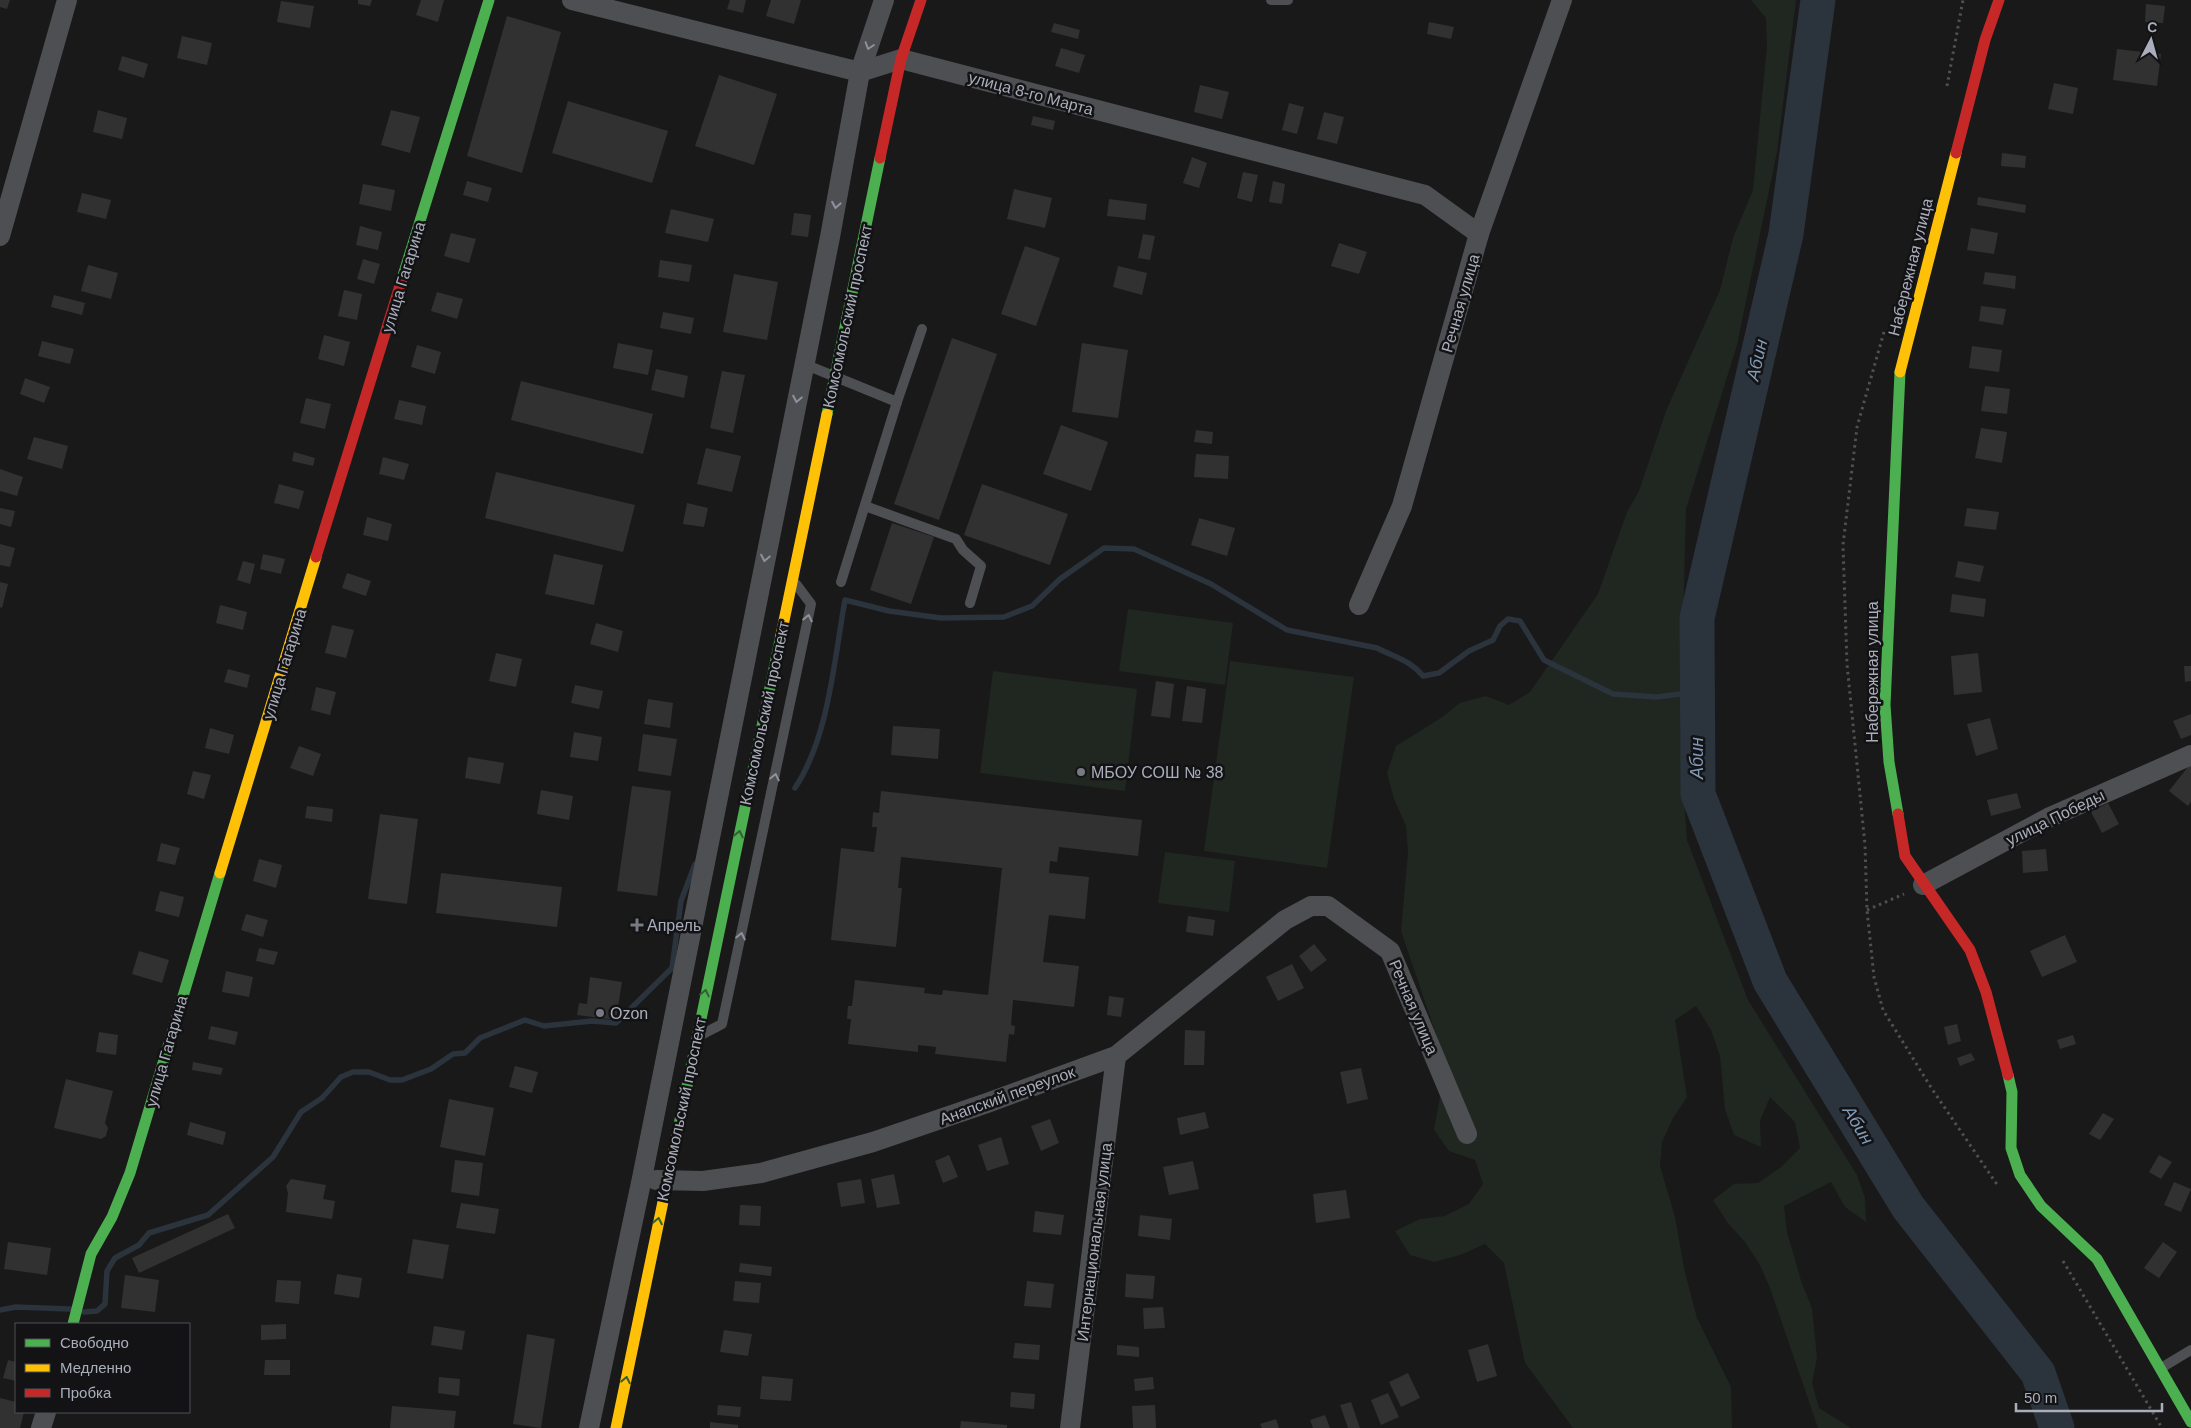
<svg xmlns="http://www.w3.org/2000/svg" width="2191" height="1428" font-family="Helvetica,sans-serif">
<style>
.green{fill:#1f2720}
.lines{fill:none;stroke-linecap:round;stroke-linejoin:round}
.stream{stroke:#2b333c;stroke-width:5.5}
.river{stroke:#2b333c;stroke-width:35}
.building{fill:#313131}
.path{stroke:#4f5054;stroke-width:3;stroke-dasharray:2.5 4;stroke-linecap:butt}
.lane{stroke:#4d4f52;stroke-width:10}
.street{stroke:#4d4f52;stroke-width:20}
.fast{stroke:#4caf50;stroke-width:11}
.slow{stroke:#ffc107;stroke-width:11}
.jam{stroke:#c62828;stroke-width:11}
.oneway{stroke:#8e929c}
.oneway2{stroke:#306132}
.poi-dot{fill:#777a82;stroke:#131315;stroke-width:2}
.labels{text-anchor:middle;stroke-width:5;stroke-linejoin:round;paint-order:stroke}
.street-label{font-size:16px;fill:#aaaebb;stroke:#131315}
.poi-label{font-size:16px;fill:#aaaebb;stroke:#131315;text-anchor:start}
.water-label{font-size:18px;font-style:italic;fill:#809ab7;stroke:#131315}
</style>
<rect width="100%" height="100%" fill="#191919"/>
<g class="green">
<path d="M1751 0H1796L1777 152 1737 345 1686 509 1680 739 1687 840 1748 1000 1857 1175 1865 1198 1866 1222 1845 1207 1831 1182 1784 1206 1787 1232 1802 1284 1812 1308 1817 1358 1812 1383 1819 1408 1851 1428H1818L1770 1288 1760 1265 1745 1242 1727 1222 1713 1200 1734 1184 1758 1183 1781 1167 1800 1148 1795 1122 1770 1097 1760 1121 1761 1147 1734 1135 1725 1109 1720 1056 1711 1030 1696 1006 1675 1020 1687 1097 1673 1118 1662 1142 1660 1166 1675 1217 1684 1268 1697 1318 1731 1387 1732 1428H1573L1525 1363 1504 1263 1485 1244 1460 1255 1434 1262 1410 1255 1395 1231 1420 1219 1445 1216 1469 1204 1483 1184 1475 1160 1449 1151 1434 1130 1446 1064 1401 931 1408 853 1406 826 1394 799 1387 773 1396 746 1441 718 1460 703 1486 696 1509 705 1530 692 1598 594 1627 512 1639 491 1666 411 1720 290 1733 238 1753 190 1767 46 1766 18Z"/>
<path d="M1128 609 1233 623 1225 685 1119 671Z"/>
<path d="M1230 661 1354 677 1327 868 1204 851Z"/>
<path d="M993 671 1137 689 1125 791 980 773Z"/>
<path d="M1165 852 1235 861 1229 912 1158 903Z"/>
</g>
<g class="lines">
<g class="stream">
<path d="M795 788C829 737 834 660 845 600L889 611 941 618 1004 617 1032 606 1060 579 1104 548 1134 549 1211 584 1287 630 1377 648C1394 657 1410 660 1423 676L1439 673 1469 651 1493 640 1500 626 1508 619 1520 621 1544 660 1613 694 1656 697 1697 692"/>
<path d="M0 1310 16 1307 70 1309"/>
<path d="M84 1312 97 1311 105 1304 107 1271 115 1258 139 1245 149 1233 208 1215 273 1157 301 1112 322 1098 341 1077 353 1072H369L390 1080H402L431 1069 453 1054 465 1053 480 1038 525 1020 544 1026 592 1021 616 1023 672 968 681 901 695 864"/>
</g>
<path class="river" d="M1818 0 1786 234 1697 618 1698 794 1770 981 1908 1207 2038 1373 2057 1428"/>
</g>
<g class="building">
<path d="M0 0H10L7 9 0 7Z"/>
<path d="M358 0H372L370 6 358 4Z"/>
<path d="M421 0H444L438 22 416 15Z"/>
<path d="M730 0H746L743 13 727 9Z"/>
<path d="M771 0H801L794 24 766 16Z"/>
<path d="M281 1 314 6 310 28 277 22Z"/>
<path d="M2146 4 2165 6 2163 23 2145 22Z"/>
<path d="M507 16 561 32 522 173 467 156Z"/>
<path d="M1429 22 1454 27 1451 39 1427 34Z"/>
<path d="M1054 23 1080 30 1078 39 1051 32Z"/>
<path d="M182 36 212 43 207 65 177 58Z"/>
<path d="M1061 48 1085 55 1079 73 1055 66Z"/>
<path d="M2117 49 2161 54 2157 86 2113 80Z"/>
<path d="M122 56 148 64 144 78 118 70Z"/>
<path d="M719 75 777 94 754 165 695 146Z"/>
<path d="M2054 83 2078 88 2073 114 2048 109Z"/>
<path d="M1200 85 1229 92 1222 119 1194 112Z"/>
<path d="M568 101 668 131 652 183 552 153Z"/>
<path d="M1289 103 1304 107 1297 134 1282 130Z"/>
<path d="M98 110 127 118 122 139 93 132Z"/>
<path d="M391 110 420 117 410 153 381 145Z"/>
<path d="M1324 112 1344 117 1337 144 1317 139Z"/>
<path d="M1033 116 1055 121 1053 130 1031 125Z"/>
<path d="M2002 153 2026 156 2025 168 2001 166Z"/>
<path d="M1192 157 1207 163 1199 188 1183 183Z"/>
<path d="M1243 172 1258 175 1252 202 1237 198Z"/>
<path d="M467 181 492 188 488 202 463 195Z"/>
<path d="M1273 181 1285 184 1282 204 1269 202Z"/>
<path d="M363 184 395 190 391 211 359 204Z"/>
<path d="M1014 189 1052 198 1045 228 1007 219Z"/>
<path d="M82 193 111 200 106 219 77 212Z"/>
<path d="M1978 197 2026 205 2025 213 1977 205Z"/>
<path d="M1109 199 1147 204 1145 220 1107 216Z"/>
<path d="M671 209 714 219 708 242 665 233Z"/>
<path d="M794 213 811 215 808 237 791 235Z"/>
<path d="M360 226 382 232 378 250 356 245Z"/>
<path d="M1971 228 1998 233 1994 254 1967 250Z"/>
<path d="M451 233 476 239 469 263 444 256Z"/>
<path d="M1143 234 1155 236 1150 260 1138 258Z"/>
<path d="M1339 243 1367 252 1359 274 1331 266Z"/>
<path d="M1025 246 1060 258 1036 326 1001 314Z"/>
<path d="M363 259 380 264 374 284 357 279Z"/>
<path d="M660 260 692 265 689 282 658 277Z"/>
<path d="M88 265 118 273 111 299 81 291Z"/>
<path d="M1118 266 1147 273 1142 295 1113 287Z"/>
<path d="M1985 272 2016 276 2015 289 1983 284Z"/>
<path d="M734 274 778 282 767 340 723 332Z"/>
<path d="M344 290 362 294 357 320 338 316Z"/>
<path d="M437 292 463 299 457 319 431 311Z"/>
<path d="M54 295 85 303 82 315 51 307Z"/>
<path d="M1981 306 2006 309 2003 325 1979 321Z"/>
<path d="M663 312 694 318 691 334 660 328Z"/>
<path d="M324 335 350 342 344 366 318 359Z"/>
<path d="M952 338 997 354 939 520 894 504Z"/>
<path d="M42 341 74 349 70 364 38 356Z"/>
<path d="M618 343 653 350 648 375 613 368Z"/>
<path d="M1082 343 1128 350 1118 418 1072 412Z"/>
<path d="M417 345 441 352 435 374 411 367Z"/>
<path d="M1972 346 2002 350 1999 372 1969 368Z"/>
<path d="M656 369 688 376 684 398 651 390Z"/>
<path d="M722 371 745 375 733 433 710 428Z"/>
<path d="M25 378 50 387 44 403 20 394Z"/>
<path d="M521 381 653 414 643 454 511 420Z"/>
<path d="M1985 386 2010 389 2007 414 1981 411Z"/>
<path d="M306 398 331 404 325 429 300 423Z"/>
<path d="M399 400 426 406 422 425 394 419Z"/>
<path d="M1061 425 1108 442 1091 491 1043 474Z"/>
<path d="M1981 428 2007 432 2002 463 1975 458Z"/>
<path d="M1196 430 1213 432 1212 444 1194 442Z"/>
<path d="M34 437 68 446 62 469 27 459Z"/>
<path d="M706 448 741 456 732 492 697 484Z"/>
<path d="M294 452 315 458 313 466 292 461Z"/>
<path d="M1196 454 1229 456 1228 479 1194 477Z"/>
<path d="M383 457 409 464 404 480 379 474Z"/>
<path d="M0 469 23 477 17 496 0 491Z"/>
<path d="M496 472 635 505 623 552 485 518Z"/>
<path d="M279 484 304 491 299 509 274 503Z"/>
<path d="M982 484 1068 514 1050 565 964 535Z"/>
<path d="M687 503 708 508 704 527 683 524Z"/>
<path d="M0 508 15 511 11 527 0 524Z"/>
<path d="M1967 508 1999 512 1996 530 1964 526Z"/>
<path d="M367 517 392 524 388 541 363 535Z"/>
<path d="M1199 518 1235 528 1227 556 1191 545Z"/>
<path d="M892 523 934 537 911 604 870 590Z"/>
<path d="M0 544 15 548 10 567 0 565Z"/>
<path d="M263 554 285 559 281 574 260 569Z"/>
<path d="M554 554 603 565 594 605 545 594Z"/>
<path d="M243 561 255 564 250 584 237 580Z"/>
<path d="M1958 561 1984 566 1980 582 1955 577Z"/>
<path d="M347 573 371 581 366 596 342 588Z"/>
<path d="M0 582 8 584 2 608 0 607Z"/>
<path d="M1952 594 1986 599 1984 617 1950 612Z"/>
<path d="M220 605 247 612 243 630 216 623Z"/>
<path d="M596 623 623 631 618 652 590 644Z"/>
<path d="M332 625 354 630 346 658 325 653Z"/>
<path d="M496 653 522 659 516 687 489 681Z"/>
<path d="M1978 653 1982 692 1954 695 1951 656Z"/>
<path d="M2184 666H2191V681L2185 682Z"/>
<path d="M228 669 250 675 247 688 224 682Z"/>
<path d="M1156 681 1174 684 1170 718 1151 716Z"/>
<path d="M575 685 603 691 599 709 571 703Z"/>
<path d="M1187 686 1206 689 1202 723 1182 721Z"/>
<path d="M316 687 336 692 330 715 311 710Z"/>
<path d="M648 699 673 703 670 728 644 724Z"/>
<path d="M2191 714V735L2181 739 2173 721Z"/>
<path d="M1990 718 1998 749 1976 756 1967 724Z"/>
<path d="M893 726 940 729 938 759 891 755Z"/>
<path d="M210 728 234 735 229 754 205 748Z"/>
<path d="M574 732 602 737 598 761 570 757Z"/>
<path d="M643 734 677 739 671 776 638 771Z"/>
<path d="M299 746 321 754 313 776 290 768Z"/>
<path d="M468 757 504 763 500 784 465 778Z"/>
<path d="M2191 763V802L2188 806 2169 791Z"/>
<path d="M193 771 211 775 204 799 187 794Z"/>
<path d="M632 786 671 791 657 896 617 891Z"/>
<path d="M541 790 573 796 569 820 537 814Z"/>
<path d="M881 791 1142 820 1138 856 1059 847 1057 862 1050 861 1049 873 1089 877 1085 919 1049 915 1043 962 1079 966 1074 1007 1013 1000 1011 1025 1015 1026 1014 1035 1009 1034 1006 1062 935 1054 936 1047 918 1045V1052L848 1044 851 1019H847L848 1006H852L855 980 925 988 924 993 942 995 943 990 988 995 1002 868 901 857 898 888H902L896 947 831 940 841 848 874 852 877 827H872L873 812 879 813Z"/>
<path d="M2017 793 2021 808 1991 816 1987 800Z"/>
<path d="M2108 803 2119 824 2102 833 2091 812Z"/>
<path d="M307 806 333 809 332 822 305 818Z"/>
<path d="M380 814 418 819 407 904 368 899Z"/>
<path d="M161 843 180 848 175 865 157 861Z"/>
<path d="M2046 849 2048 871 2023 873 2022 851Z"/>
<path d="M259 859 282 865 276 888 253 881Z"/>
<path d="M441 873 562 887 557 927 436 913Z"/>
<path d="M160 891 184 897 179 917 155 911Z"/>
<path d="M246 914 268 920 263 937 241 930Z"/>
<path d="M1188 916 1215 920 1213 936 1186 932Z"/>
<path d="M2065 935 2077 962 2042 977 2030 951Z"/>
<path d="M1314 944 1327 960 1311 972 1299 956Z"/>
<path d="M259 948 278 952 274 965 256 961Z"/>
<path d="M139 951 169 960 162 983 132 974Z"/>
<path d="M1292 964 1304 988 1278 1001 1266 977Z"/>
<path d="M226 971 253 977 249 997 222 992Z"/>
<path d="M590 977 622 982 616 1020 577 1015 579 1003 587 1004Z"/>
<path d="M1109 996 1124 998 1121 1017 1107 1015Z"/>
<path d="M1957 1024 1961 1041 1948 1045 1944 1027Z"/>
<path d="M211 1026 238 1032 235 1045 208 1039Z"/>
<path d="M1185 1030 1205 1031 1204 1065H1184Z"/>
<path d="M99 1032 118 1035 116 1055 96 1052Z"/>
<path d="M2073 1035 2076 1044 2060 1049 2057 1040Z"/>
<path d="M1971 1053 1975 1060 1960 1066 1957 1058Z"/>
<path d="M193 1062 223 1068 221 1075 192 1070Z"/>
<path d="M515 1066 538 1072 532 1093 509 1087Z"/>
<path d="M1361 1068 1368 1099 1347 1104 1340 1072Z"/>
<path d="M66 1079 113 1091 105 1123 108 1128 106 1136 101 1139 54 1128Z"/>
<path d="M449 1099 494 1108 485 1156 440 1147Z"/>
<path d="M1205 1112 1209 1128 1180 1135 1177 1118Z"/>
<path d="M2103 1113 2114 1119 2100 1140 2089 1134Z"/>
<path d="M1050 1119 1059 1143 1041 1151 1031 1126Z"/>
<path d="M190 1122 226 1132 223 1145 187 1135Z"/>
<path d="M1001 1137 1009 1164 987 1171 978 1145Z"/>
<path d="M949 1155 958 1177 943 1183 935 1161Z"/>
<path d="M2159 1155 2172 1162 2161 1179 2149 1172Z"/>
<path d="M455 1160 483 1163 479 1196 451 1192Z"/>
<path d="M1193 1161 1199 1189 1169 1195 1163 1167Z"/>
<path d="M894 1174 900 1204 877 1208 871 1179Z"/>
<path d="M291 1179 326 1185 323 1199 335 1201 332 1219 286 1212 288 1193 286 1186Z"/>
<path d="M861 1179 865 1203 841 1207 837 1183Z"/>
<path d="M2174 1182 2191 1189 2181 1212 2164 1205Z"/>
<path d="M1346 1190 1350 1218 1316 1223 1313 1194Z"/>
<path d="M461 1203 499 1209 495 1234 456 1228Z"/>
<path d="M740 1205 761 1206 760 1226 739 1225Z"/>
<path d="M1035 1211 1064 1215 1061 1235 1033 1232Z"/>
<path d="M228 1214 235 1228 139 1273 132 1258Z"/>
<path d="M1140 1215 1172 1219 1170 1240 1138 1236Z"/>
<path d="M413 1239 449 1245 443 1279 407 1273Z"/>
<path d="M8 1242 51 1248 47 1275 4 1269Z"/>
<path d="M2163 1242 2177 1252 2159 1278 2144 1268Z"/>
<path d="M740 1263 772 1267 771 1276 739 1272Z"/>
<path d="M337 1274 362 1278 359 1298 334 1294Z"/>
<path d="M1126 1274 1155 1276 1153 1299 1125 1297Z"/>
<path d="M125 1275 159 1280 155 1312 121 1308Z"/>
<path d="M277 1280 301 1281 299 1304 275 1302Z"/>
<path d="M735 1281 761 1283 759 1303 733 1301Z"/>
<path d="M1027 1281 1054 1284 1051 1308 1024 1306Z"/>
<path d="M1163 1307 1165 1328 1144 1329 1143 1308Z"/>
<path d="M286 1324V1339L261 1340V1325Z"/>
<path d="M434 1326 465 1331 462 1350 431 1345Z"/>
<path d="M724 1330 752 1334 748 1356 720 1352Z"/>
<path d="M527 1334 555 1339 541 1428 513 1424Z"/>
<path d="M1015 1343 1040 1345 1039 1360 1013 1358Z"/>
<path d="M1488 1344 1497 1376 1477 1382 1468 1350Z"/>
<path d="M1117 1345 1139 1347V1357L1117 1355Z"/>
<path d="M8 1360 16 1362V1381L3 1378Z"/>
<path d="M265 1360H290V1375H264Z"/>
<path d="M1408 1373 1420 1398 1401 1407 1389 1382Z"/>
<path d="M762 1376 793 1379 791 1401 760 1399Z"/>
<path d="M439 1377 460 1379 459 1396 438 1393Z"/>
<path d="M1153 1377 1154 1389 1135 1391 1134 1379Z"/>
<path d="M1011 1392 1035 1394 1034 1409 1010 1407Z"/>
<path d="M1388 1393 1399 1417 1381 1425 1371 1400Z"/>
<path d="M0 1398 16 1402V1412H24L20 1428H0Z"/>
<path d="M1351 1402 1360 1428H1348L1340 1405Z"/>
<path d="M718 1405 741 1407 740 1417 717 1415Z"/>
<path d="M1155 1405 1156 1428H1133L1132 1406Z"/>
<path d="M392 1406 456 1411 454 1428H390Z"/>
<path d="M1325 1415 1330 1428H1313L1310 1420Z"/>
<path d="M1276 1419 1279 1428H1262L1260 1424Z"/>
<path d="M961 1421 1007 1425V1428H960Z"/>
<path d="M710 1422 738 1425V1428H710Z"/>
</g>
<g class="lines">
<g class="path">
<path d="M1947 86 1963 0"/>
<path d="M1884 332 1857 427 1843 545 1847 664 1865 845 1867 910 1874 977 1883 1010 1932 1089 1998 1186"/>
<path d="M1867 910 1904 894"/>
<path d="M2063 1261 2162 1428"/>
</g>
<g class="lane">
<path d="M1271 0H1288"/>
<path d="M804 364 897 402 922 329"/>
<path d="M865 506 956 539 963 550 981 566 970 603"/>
<path d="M841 582 897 402"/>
<path d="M701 1035 722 1024 811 604 796 584"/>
<path d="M2161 1368 2191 1350"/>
</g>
<g class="street">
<path d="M572 0 860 72 901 59 970 77 1425 195 1479 234"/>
<path d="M0 236 67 0"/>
<path d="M1359 605 1402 506 1479 234 1562 0"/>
<path d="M1923 885 2048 818 2191 755"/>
<path d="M656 1180 703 1181 761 1173 873 1142 987 1103 1116 1056 1285 920 1311 906H1328L1390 951 1467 1134"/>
<path d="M41 1428 46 1412"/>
<path d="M589 1428 642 1178 830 237 860 72 884 0"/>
<path d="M1070 1428 1116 1056"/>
</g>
<g class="fast">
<path d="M401 282 489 0"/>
<path d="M827 414 880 158"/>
<path d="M1898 814 1889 762 1885 705 1900 372"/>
<path d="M2008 1075 2012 1092 2011 1148 2020 1175 2041 1206 2097 1259 2191 1422"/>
<path d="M676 1139 781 635"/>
<path d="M73 1324 91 1254 112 1217 130 1173 220 873"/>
</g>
<g class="slow">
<path d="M1900 372 1956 153"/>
<path d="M781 635 827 414"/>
<path d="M220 873 316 557"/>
<path d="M616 1428 676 1139"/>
</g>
<g class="jam">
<path d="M1956 153 1985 40 1999 0"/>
<path d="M880 158 901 59 921 0"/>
<path d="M316 557 401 282"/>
<path d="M1898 814 1905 856 1970 950 1986 992 2008 1075"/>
</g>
</g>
<defs><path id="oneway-chevron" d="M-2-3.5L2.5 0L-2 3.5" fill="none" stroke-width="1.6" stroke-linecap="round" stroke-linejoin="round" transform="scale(1.25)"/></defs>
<g class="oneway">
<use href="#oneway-chevron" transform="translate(869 46) rotate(108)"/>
<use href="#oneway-chevron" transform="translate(836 205) rotate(100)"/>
<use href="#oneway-chevron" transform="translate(797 399) rotate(101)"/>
<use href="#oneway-chevron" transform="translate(765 558) rotate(101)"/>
<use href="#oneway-chevron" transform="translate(808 618) rotate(-78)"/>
<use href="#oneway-chevron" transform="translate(775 777) rotate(-78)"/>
<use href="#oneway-chevron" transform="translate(741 936) rotate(-78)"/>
</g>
<g class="oneway2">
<use href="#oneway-chevron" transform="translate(739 834) rotate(-78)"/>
<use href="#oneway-chevron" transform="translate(705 993) rotate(-78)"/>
<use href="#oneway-chevron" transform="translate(658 1221) rotate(-79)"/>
<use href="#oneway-chevron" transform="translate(626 1380) rotate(-79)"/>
</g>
<g class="poi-dot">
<circle cx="1081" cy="772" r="5"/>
<path d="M634.5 917.5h5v5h5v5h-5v5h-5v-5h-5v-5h5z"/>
<circle cx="600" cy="1013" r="5"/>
</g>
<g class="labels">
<g class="street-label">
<text transform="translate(1031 93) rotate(15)" y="6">улица 8-го Марта</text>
<text transform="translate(1910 267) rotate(-76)" y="6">Набережная улица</text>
<text transform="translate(403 277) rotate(-73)" y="6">улица Гагарина</text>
<text transform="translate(1460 303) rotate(-74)" y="6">Речная улица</text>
<text transform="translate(847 316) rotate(-78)" y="6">Комсомольский проспект</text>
<text transform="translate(284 664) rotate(-73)" y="6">улица Гагарина</text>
<text transform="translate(1872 672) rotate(-90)" y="6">Набережная улица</text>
<text transform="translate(764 713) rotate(-78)" y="6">Комсомольский проспект</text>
<text transform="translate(2055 817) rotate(-26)" y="6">улица Победы</text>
<text transform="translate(1414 1007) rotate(67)" y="6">Речная улица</text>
<text transform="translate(166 1051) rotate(-74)" y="6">улица Гагарина</text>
<text transform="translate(1007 1095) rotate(-20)" y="6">Анапский переулок</text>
<text transform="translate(681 1109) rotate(-78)" y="6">Комсомольский проспект</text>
<text transform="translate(1094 1242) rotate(-83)" y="6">Интернациональная улица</text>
</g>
<g class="poi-label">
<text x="1091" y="778">МБОУ СОШ № 38</text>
<text x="647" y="931">Апрель</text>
<text x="610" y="1019">Ozon</text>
</g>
<g class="water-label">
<text transform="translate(1757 360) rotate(-77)" y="6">Абин</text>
<text transform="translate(1697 758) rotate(-90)" y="6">Абин</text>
<text transform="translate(1858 1125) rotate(59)" y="6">Абин</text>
</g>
</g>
<rect x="15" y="1323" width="175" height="90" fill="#131315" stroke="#4f5157"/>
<rect x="25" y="1339" width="25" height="8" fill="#4caf50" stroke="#4f5157"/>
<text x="60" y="1348" font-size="15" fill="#aaaebb">Свободно</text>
<rect x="25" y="1364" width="25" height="8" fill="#ffc107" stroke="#4f5157"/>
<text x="60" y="1373" font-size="15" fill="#aaaebb">Медленно</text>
<rect x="25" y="1389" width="25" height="8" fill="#c62828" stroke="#4f5157"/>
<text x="60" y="1398" font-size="15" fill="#aaaebb">Пробка</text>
<g transform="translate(2151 40) rotate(6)" stroke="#131315" stroke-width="4" paint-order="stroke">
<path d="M0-4L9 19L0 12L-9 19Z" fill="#aaaebb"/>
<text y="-8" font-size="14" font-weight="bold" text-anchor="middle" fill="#aaaebb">С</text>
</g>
<path d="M2016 1403v8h146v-8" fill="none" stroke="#aaaebb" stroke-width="2.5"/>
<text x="2024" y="1403" font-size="15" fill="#aaaebb" stroke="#131315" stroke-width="4" paint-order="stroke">50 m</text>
</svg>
